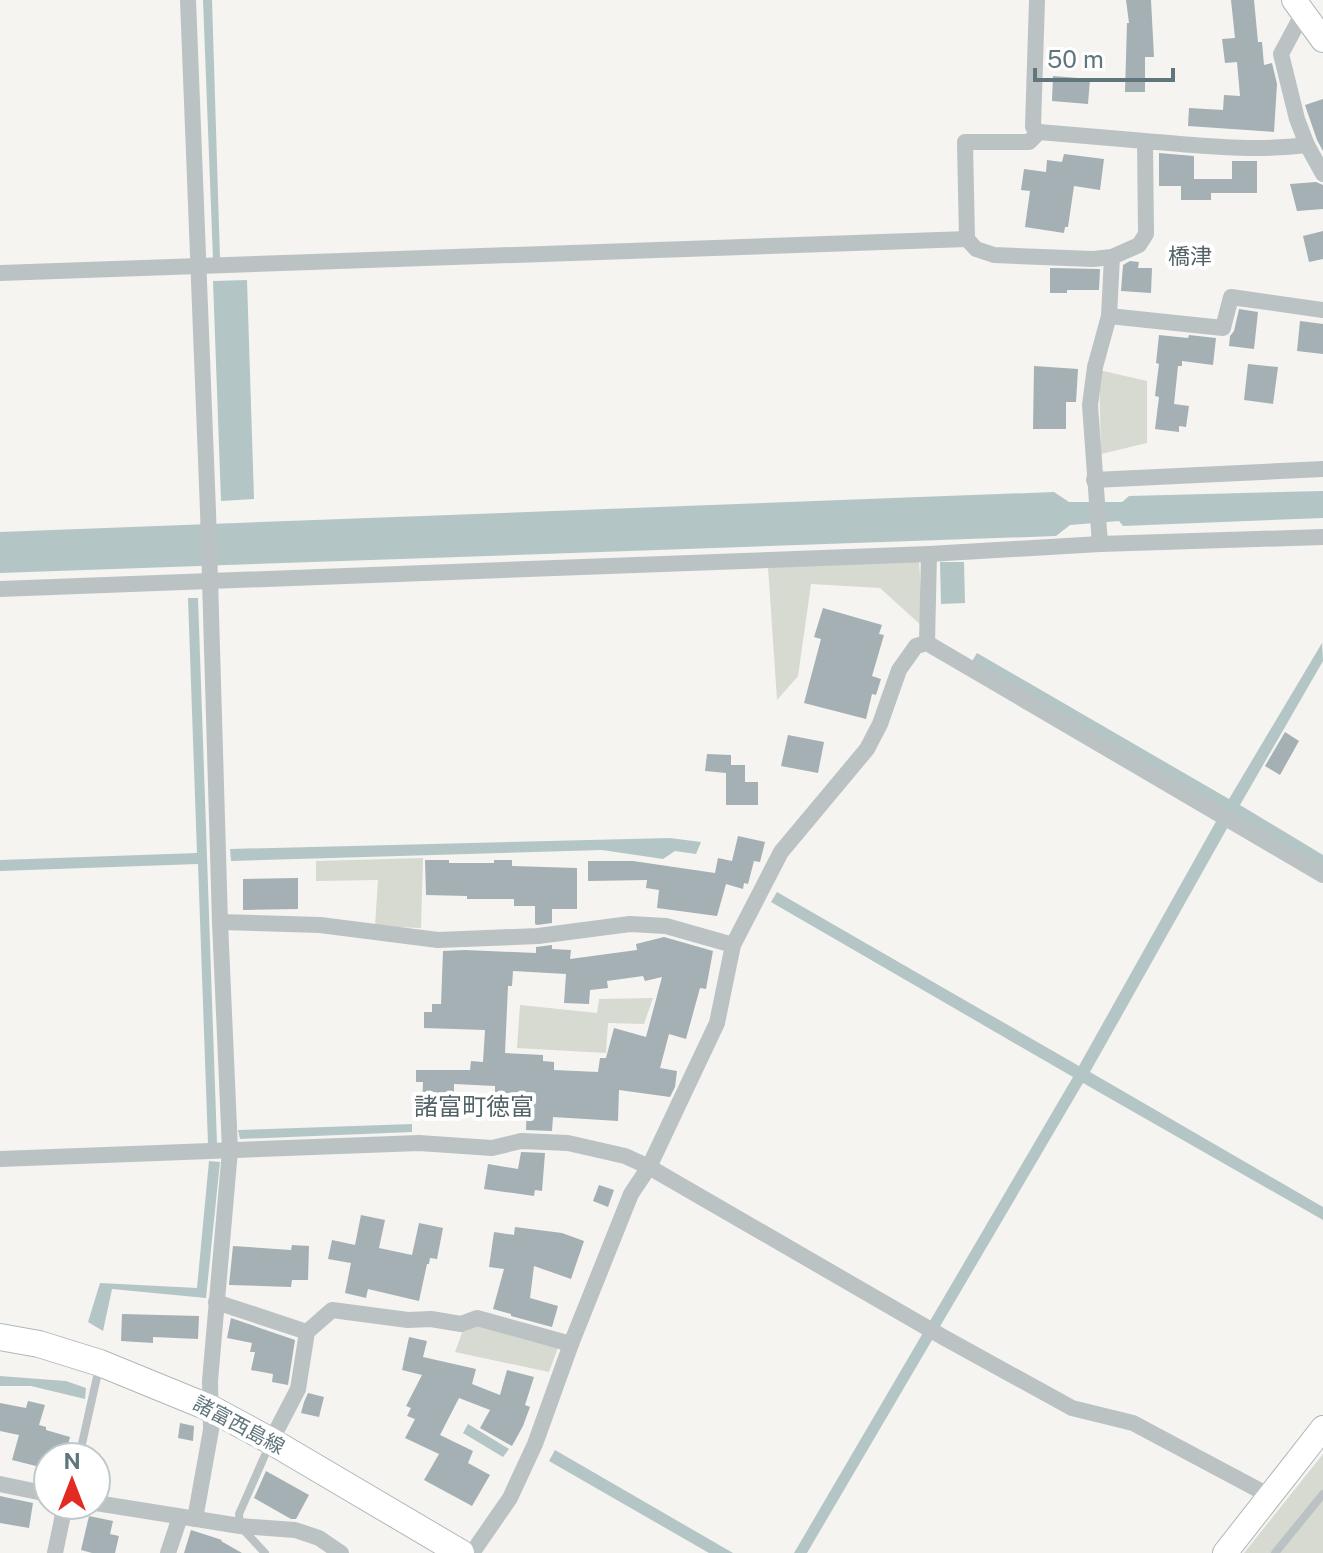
<svg xmlns="http://www.w3.org/2000/svg" width="1323" height="1553" font-family="'Public Sans','Noto Sans JP',sans-serif">
<style>
.green{fill:#d6dad0}
.water{fill:#b4c5c6}
.building{fill:#a4b0b3;fill-rule:evenodd}
.lines{fill:none;stroke-linecap:round;stroke-linejoin:round}
.secondary-casing{stroke:#aeb6b8;stroke-width:26}
.primary-casing{stroke:#b1b7b9;stroke-width:28}
.service{stroke:#bbc2c4;stroke-width:8}
.minor{stroke:#bbc2c4;stroke-width:16}
.secondary{stroke:#fff;stroke-width:24}
.primary{stroke:#fff;stroke-width:26}
.labels{text-anchor:middle;stroke-width:8;stroke-linejoin:round;paint-order:stroke}
.street-label{font-size:20px;fill:#60767c;stroke:#fff}
.neighbourhood-label{font-size:22px;fill:#526267;stroke:#fff}
.quarter-label{font-size:24px;fill:#526267;stroke:#fff}
</style>
<rect width="100%" height="100%" fill="#f5f4f1"/>
<g class="green">
<path d="M1099 370 1147 381V443L1101 454Z"/>
<path d="M919 561 923 627 880 588 811 584 798 676 777 700 768 567Z"/>
<path d="M423 858 421 928 375 926 378 880 316 881V861Z"/>
<path d="M653 998 644 1024 608 1023 606 1053 517 1048 520 1005 597 1013 599 999Z"/>
<path d="M479 1324 559 1345 549 1372 455 1352 463 1330Z"/>
<path d="M1323 1454V1553H1244Z"/>
</g>
<g class="water">
<path d="M203 0H212L220 259H213Z"/>
<path d="M247 280 254 499 221 501 213 281Z"/>
<path d="M1323 491V518L1123 526 1119 521 1070 525 1056 536 0 573V532L1054 492 1069 502H1122L1129 496Z"/>
<path d="M964 562 965 603 941 604 940 562Z"/>
<path d="M188 598H198L217 1144H208L198 864 0 871V860L197 853Z"/>
<path d="M1322 643 1323 661 1240 805 1323 855V869L1234 816 1090 1072 1323 1207V1220L1083 1083 807 1553H794L1073 1077 771 902 777 892 1079 1066 1223 809 971 663 977 653 1229 799Z"/>
<path d="M670 838 701 842 696 854 675 851 663 859 602 850 231 861 230 849Z"/>
<path d="M412 1124V1132L240 1139 238 1130Z"/>
<path d="M209 1161 220 1162 206 1298 112 1289 103 1331 88 1322 100 1283 197 1288Z"/>
<path d="M0 1376 66 1381 86 1388 85 1399 31 1386H0Z"/>
<path d="M468 1424 509 1449 503 1457 463 1433Z"/>
<path d="M555 1450 733 1553H709L549 1461Z"/>
</g>
<g class="building">
<path d="M1126 0H1151L1154 57H1145V92H1125L1127 23H1129Z"/>
<path d="M1231 0H1254L1258 42H1262L1264 65 1272 63 1277 84 1274 132 1188 126 1189 108 1223 110 1224 95 1240 96 1237 62 1225 63 1222 39 1235 38Z"/>
<path d="M1053 76 1090 79 1088 104 1052 101Z"/>
<path d="M1323 99V151L1317 140 1305 105Z"/>
<path d="M1159 153 1194 156V179H1232V161H1257V193H1211V200H1181V186H1159Z"/>
<path d="M1064 154 1104 159 1100 190 1074 186 1068 227H1065L1064 233 1025 227 1030 191 1021 190 1024 169 1046 172 1047 160 1062 162Z"/>
<path d="M1316 182 1323 185V209L1297 211 1290 184Z"/>
<path d="M1323 231V259L1309 262 1303 236Z"/>
<path d="M1130 261 1139 262 1138 268H1152L1151 293 1121 291 1123 265Z"/>
<path d="M1050 268 1100 269 1099 290H1067V293H1050Z"/>
<path d="M1239 309 1258 312 1254 349 1229 346 1230 336 1234 331Z"/>
<path d="M1300 321 1323 324V354L1297 351Z"/>
<path d="M1159 335 1188 338 1189 335 1216 338 1213 365 1182 361V366H1178L1174 404 1189 406 1186 427 1179 426V432L1155 429 1159 397 1155 396 1159 364 1156 363Z"/>
<path d="M1248 364 1278 367 1273 404 1244 400Z"/>
<path d="M1034 366 1078 369 1076 402H1066V429H1033Z"/>
<path d="M823 608 882 625 879 634 884 635 872 676 881 679 876 695 872 694 866 719 804 703 821 639 814 637Z"/>
<path d="M1285 732 1299 741 1280 775 1265 766Z"/>
<path d="M788 735 824 742 818 773 781 766Z"/>
<path d="M707 754 731 755V765H745V782H758V805H726V773L705 771Z"/>
<path d="M738 836 765 842 760 862 754 861 748 884 744 883 743 889 726 884 717 916 657 908 659 890 646 888 647 880 588 881V861H633L715 873 718 858 732 861Z"/>
<path d="M425 860H449V863H494V860H512V866L577 868V909H552V923L537 925 535 924V906H514V899H467V896L426 895Z"/>
<path d="M298 878V909L243 910V879Z"/>
<path d="M664 937 713 951 706 989 700 988 686 1039 669 1034 660 1068 677 1071 675 1087 670 1097 619 1090 618 1121 553 1117 552 1131 526 1130 527 1095 495 1092V1086L454 1084V1102L442 1101V1106H422L423 1082H416V1070H470L471 1061 483 1062 485 1030 424 1028V1012H432V1004H441L443 951 465 950 536 953V947L552 945V949L571 950 570 959 637 950 636 944ZM513 971 566 974 564 1003 589 1004 590 990 608 988 607 981 643 976 645 981 662 977 646 1037 614 1028 606 1058H600L598 1072 554 1070V1062L543 1061V1055L505 1053 508 986H512Z"/>
<path d="M521 1152 545 1153 542 1191 535 1190 534 1196 484 1189 488 1164 518 1169Z"/>
<path d="M599 1185 614 1190 608 1207 593 1201Z"/>
<path d="M361 1215 385 1220 379 1248 412 1255 419 1223 443 1228 437 1259 430 1258 429 1264H427L419 1301 368 1289 366 1298 345 1293 351 1263 328 1259 332 1240 355 1245Z"/>
<path d="M515 1227 562 1233 584 1241 571 1279 534 1266 530 1298 558 1306 552 1327 511 1316V1314L493 1309 504 1269 489 1267 494 1232 514 1235Z"/>
<path d="M292 1245 309 1246 308 1280H292L291 1287 229 1285 233 1246 291 1250Z"/>
<path d="M122 1314 199 1316 198 1339 153 1337V1343L121 1341Z"/>
<path d="M231 1318 295 1340 288 1385 272 1382 273 1374 251 1370 255 1352H250L252 1343 227 1338Z"/>
<path d="M409 1337 427 1341 423 1357 476 1369 472 1384 500 1395 507 1370 534 1377 525 1405 530 1407 523 1426 512 1446 480 1428 490 1410 459 1398 440 1435 473 1451 468 1463 490 1475 472 1506 424 1480 439 1454 405 1438 415 1419 407 1416 411 1408 406 1406 422 1375 402 1370Z"/>
<path d="M308 1393 324 1397 319 1417 301 1413 304 1402Z"/>
<path d="M28 1401 45 1405 39 1425 46 1427V1430L70 1437 65 1457H48V1469L12 1460 19 1435 0 1431V1403L26 1408Z"/>
<path d="M180 1423 194 1426 193 1441 178 1438Z"/>
<path d="M266 1471 309 1495 296 1519H291L254 1498Z"/>
<path d="M0 1496 33 1503 29 1528 0 1523Z"/>
<path d="M89 1516 113 1521 110 1534 119 1536 115 1553H92L81 1550Z"/>
<path d="M191 1530 222 1540 221 1541 242 1553H184Z"/>
</g>
<g class="lines">
<g class="secondary-casing">
<g id="secondary">
<path d="M1294 0 1323 40"/>
<path d="M1225 1553 1323 1428"/>
</g>
</g>
<g class="primary-casing">
<path id="primary" d="M0 1337 39 1344 100 1363 210 1408 271 1441 461 1553"/>
</g>
<g class="service">
<path d="M79 1457 99 1368"/>
<path d="M265 1553 240 1526 239 1514 269 1446"/>
<path d="M1275 1553 1323 1494"/>
</g>
<g class="minor">
<path d="M188 0 208 511 220 922 230 1150 210 1381 211 1430 195 1519"/>
<path d="M1037 0 1033 127 1039 132"/>
<path d="M1145 141 1039 132 1029 142H965L967 239 976 249 994 255 1093 259 1112 257 1139 245 1146 234 1145 141C1198 145 1253 152 1307 145L1297 119 1281 54 1303 13"/>
<path d="M1307 145 1323 174"/>
<path d="M0 273 967 239"/>
<path d="M1109 316 1223 328 1231 297 1323 310"/>
<path d="M1094 480 1323 469"/>
<path d="M1100 544 1090 405 1095 367 1109 316 1112 257"/>
<path d="M0 589 929 554 1100 544 1323 537"/>
<path d="M927 643 929 554"/>
<path d="M220 922 320 925 438 940 538 936 630 924 666 926 733 945"/>
<path d="M0 1159 419 1143 492 1148 521 1141 568 1143 625 1156 649 1167 943 1337 1072 1408 1133 1423 1270 1496"/>
<path d="M216 1302 307 1332"/>
<path d="M271 1441 298 1389 307 1332 332 1310 408 1320 431 1319 461 1324 477 1318 571 1344"/>
<path d="M0 1484 48 1494"/>
<path d="M96 1503 240 1526 295 1530 319 1538 341 1553"/>
<path d="M55 1553 65 1505"/>
<path d="M168 1553 180 1517"/>
<path d="M472 1553 510 1498 535 1444 571 1344 631 1194 649 1167 717 1023 733 945 781 852 867 749 880 724 899 670 916 646 927 643 1323 875"/>
</g>
<use href="#secondary" class="secondary"/>
<use href="#primary" class="primary"/>
</g>
<g class="labels">
<g class="street-label">
<text transform="translate(239 1425) rotate(28)" y="7">諸富西島線</text>
</g>
<g class="neighbourhood-label">
<text x="1190" y="264">橋津</text>
</g>
<g class="quarter-label">
<text x="474" y="1115">諸富町徳富</text>
</g>
</g>
<g transform="translate(72 1481)"><circle r="38" fill="#ffffff" stroke="#bfc8cb" stroke-width="2"/>
<path d="M0-6L14 30L0 20L-14 30Z" fill="#e32a23"/>
<text y="-12" font-size="22" font-weight="bold" text-anchor="middle" fill="#60767c">N</text>
</g>
<path d="M1035 68v12h138v-12" fill="none" stroke="#60767c" stroke-width="4"/>
<text x="1047" y="68" font-size="24" fill="#60767c" stroke="#ffffff" stroke-width="6" paint-order="stroke">50 m</text>
</svg>
